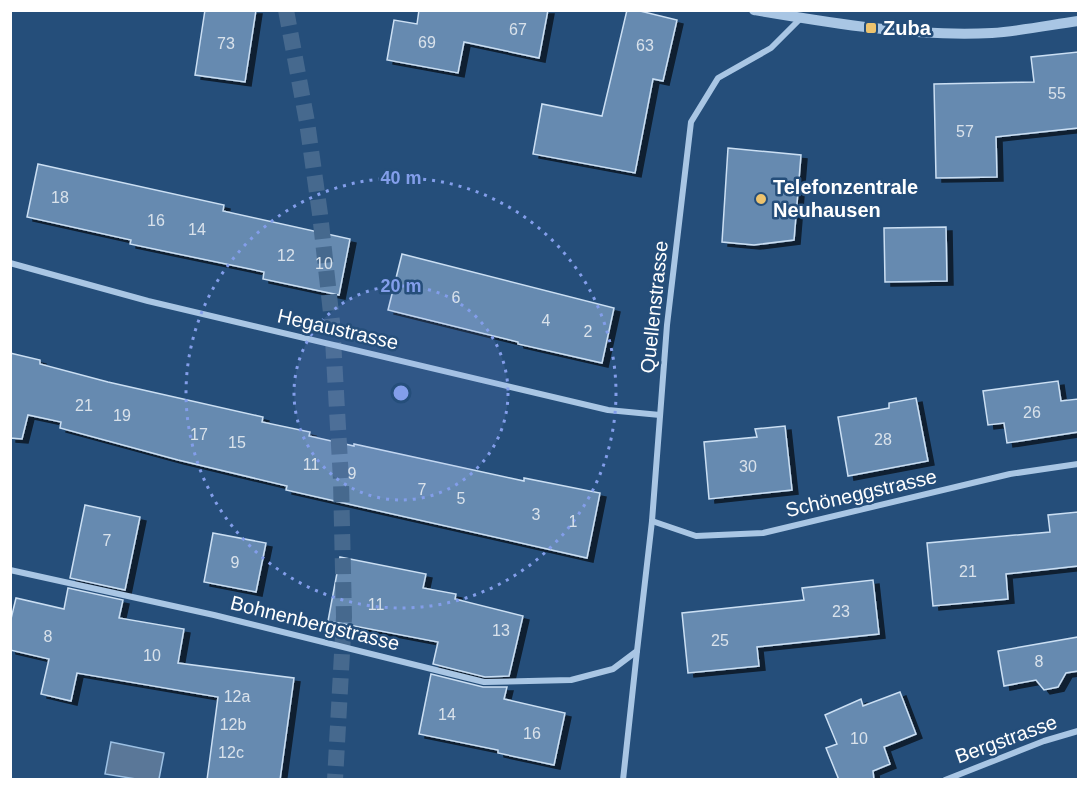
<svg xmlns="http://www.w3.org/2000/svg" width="1089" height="790" font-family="Helvetica,sans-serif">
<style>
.water{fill:#5a7798;stroke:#9dc1e4;stroke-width:1.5}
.building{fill:#668ab0;stroke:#cbdff3;stroke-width:1.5;filter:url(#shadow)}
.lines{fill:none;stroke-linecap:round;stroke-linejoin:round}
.trunk-tunnel{stroke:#46698e;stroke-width:16;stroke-dasharray:16 8;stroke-linecap:butt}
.minor{stroke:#a9c6e4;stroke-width:6}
.tertiary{stroke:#a9c6e4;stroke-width:10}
.ring{fill:none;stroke:#839eea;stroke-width:3;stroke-dasharray:3 6}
.poi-dot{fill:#edc36e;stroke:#254e7a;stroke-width:2}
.labels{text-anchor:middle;stroke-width:5;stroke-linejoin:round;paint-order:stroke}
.number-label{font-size:16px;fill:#d9e2eb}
.poi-label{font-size:20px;font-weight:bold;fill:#fff;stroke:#254e7a;text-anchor:start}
.street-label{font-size:20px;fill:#fff;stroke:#254e7a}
.centre{fill:#839eea;stroke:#254e7a;stroke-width:3}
.ring-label{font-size:18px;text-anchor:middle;font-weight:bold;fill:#839eea;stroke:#254e7a;stroke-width:5;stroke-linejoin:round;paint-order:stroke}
</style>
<defs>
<filter id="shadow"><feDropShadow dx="6" dy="4" stdDeviation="0" flood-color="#0009"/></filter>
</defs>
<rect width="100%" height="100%" fill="#254e7a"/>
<path class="water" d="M111 742 164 753 159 779H136L105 774Z"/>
<g class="building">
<path d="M205 10H256L245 82 195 75Z"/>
<path d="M419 10H548L539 58 464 42 458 73 387 60 394 20 417 24Z"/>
<path d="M627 10H636L677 20 663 81 653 79 635 173 533 154 542 104 602 116Z"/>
<path d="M1078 52V128L996 137 997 177 936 178 934 84 1034 82 1031 57Z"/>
<path d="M728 148 801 155 794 240 754 245 722 242Z"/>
<path d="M38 164 224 205 223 211 350 239 339 295 263 279 264 272 130 244 131 240 27 217Z"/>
<path d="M946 227 947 281 885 282 884 228Z"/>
<path d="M402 254 614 308 602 363 518 344V342L388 310Z"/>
<path d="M10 353 40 360V364L108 382 263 417 262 422 310 432 309 436 354 446V444L524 481V478L600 493 587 558 286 490 287 486 178 460 60 428 61 422 28 415 22 439 10 438Z"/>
<path d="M1058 381 1061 401 1078 399V432L1007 443 1004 423 988 425 983 391Z"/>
<path d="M916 398 928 461 848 476 838 417 889 408V403Z"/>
<path d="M785 426 792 490 709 499 704 442 757 437 755 429Z"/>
<path d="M85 505 140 517 125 590 70 578Z"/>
<path d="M1078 512V566L1006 574 1008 599 933 606 927 543 1050 532 1048 515Z"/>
<path d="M213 533 266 543 256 592 204 582Z"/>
<path d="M340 557 426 574 423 588 456 594 455 599 523 616 509 676 485 677 433 664 438 642 328 621Z"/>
<path d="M873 580 879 634 757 647 759 666 688 673 682 613 804 600 802 588Z"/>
<path d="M68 588 123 600 119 618 184 629 178 663 294 678 280 780H207L218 697 77 673 71 701 41 694 49 659 10 650V623L16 598 64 609Z"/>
<path d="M1078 637V671L1066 673 1058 687 1044 690 1036 680 1004 686 998 651Z"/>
<path d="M431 674 483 687H507L504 699 565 713 554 765 498 753V750L419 734Z"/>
<path d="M900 692 916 734 884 747 890 764 873 771 874 780H839L826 748 837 744 825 715 861 699 863 706Z"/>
</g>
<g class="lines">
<path class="trunk-tunnel" d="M286 10 307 122 320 214 332 322 341 480 344 617 335 780"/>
<g class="minor">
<path d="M10 263 148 301 608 410 660 415"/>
<path d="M652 521 696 536 763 533 1010 474 1078 464"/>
<path d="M10 570 214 615 484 682 571 680 613 669 637 651 652 521 667 325 691 122 718 78 771 48 801 18"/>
<path d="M623 780 637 651"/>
<path d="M945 780 1044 741 1078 731"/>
</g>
<path class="tertiary" d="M754 10C831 23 913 37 992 33 1021 31 1050 25 1078 21"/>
</g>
<circle cx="401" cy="393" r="107" fill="#839eea" fill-opacity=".12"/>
<g class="ring">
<circle cx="401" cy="393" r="107"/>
<circle cx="401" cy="393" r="215"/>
</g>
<g class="poi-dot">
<rect x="865" y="22" width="12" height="12" rx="3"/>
<circle cx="761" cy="199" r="6"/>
</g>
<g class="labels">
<g class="number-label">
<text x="518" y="35">67</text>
<text x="427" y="48">69</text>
<text x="226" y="49">73</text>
<text x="645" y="51">63</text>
<text x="1057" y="99">55</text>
<text x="965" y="137">57</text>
<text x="60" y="203">18</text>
<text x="156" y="226">16</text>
<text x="197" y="235">14</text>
<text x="286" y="261">12</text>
<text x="324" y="269">10</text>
<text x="456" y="303">6</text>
<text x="546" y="326">4</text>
<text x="588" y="337">2</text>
<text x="84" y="411">21</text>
<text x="1032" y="418">26</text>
<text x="122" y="421">19</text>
<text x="199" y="440">17</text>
<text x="883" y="445">28</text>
<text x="237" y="448">15</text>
<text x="311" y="470">11</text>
<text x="748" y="472">30</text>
<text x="352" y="479">9</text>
<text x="422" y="495">7</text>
<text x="461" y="504">5</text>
<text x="536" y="520">3</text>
<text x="573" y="527">1</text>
<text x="107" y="546">7</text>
<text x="235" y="568">9</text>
<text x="968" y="577">21</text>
<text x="376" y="610">11</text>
<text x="841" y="617">23</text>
<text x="501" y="636">13</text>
<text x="48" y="642">8</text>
<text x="720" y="646">25</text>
<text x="152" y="661">10</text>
<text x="1039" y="667">8</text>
<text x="237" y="702">12a</text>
<text x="447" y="720">14</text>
<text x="233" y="730">12b</text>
<text x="532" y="739">16</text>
<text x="859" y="744">10</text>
<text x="231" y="758">12c</text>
</g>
<g class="poi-label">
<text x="883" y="35">Zuba</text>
<text x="773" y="194">Telefonzentrale<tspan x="773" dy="23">Neuhausen</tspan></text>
</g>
<g class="street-label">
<text transform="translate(654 307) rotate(-84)" y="7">Quellenstrasse</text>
<text transform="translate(338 329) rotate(13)" y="7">Hegaustrasse</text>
<text transform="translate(861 493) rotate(-13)" y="7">Schöneggstrasse</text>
<text transform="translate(315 623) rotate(14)" y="7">Bohnenbergstrasse</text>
<text transform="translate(1006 739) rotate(-20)" y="7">Bergstrasse</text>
</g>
</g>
<circle cx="401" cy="393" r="9" class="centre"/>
<g class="ring-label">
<text x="401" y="184">40 m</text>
<text x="401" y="292">20 m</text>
</g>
<rect width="1089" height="790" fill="none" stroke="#ffffff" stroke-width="24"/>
</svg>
